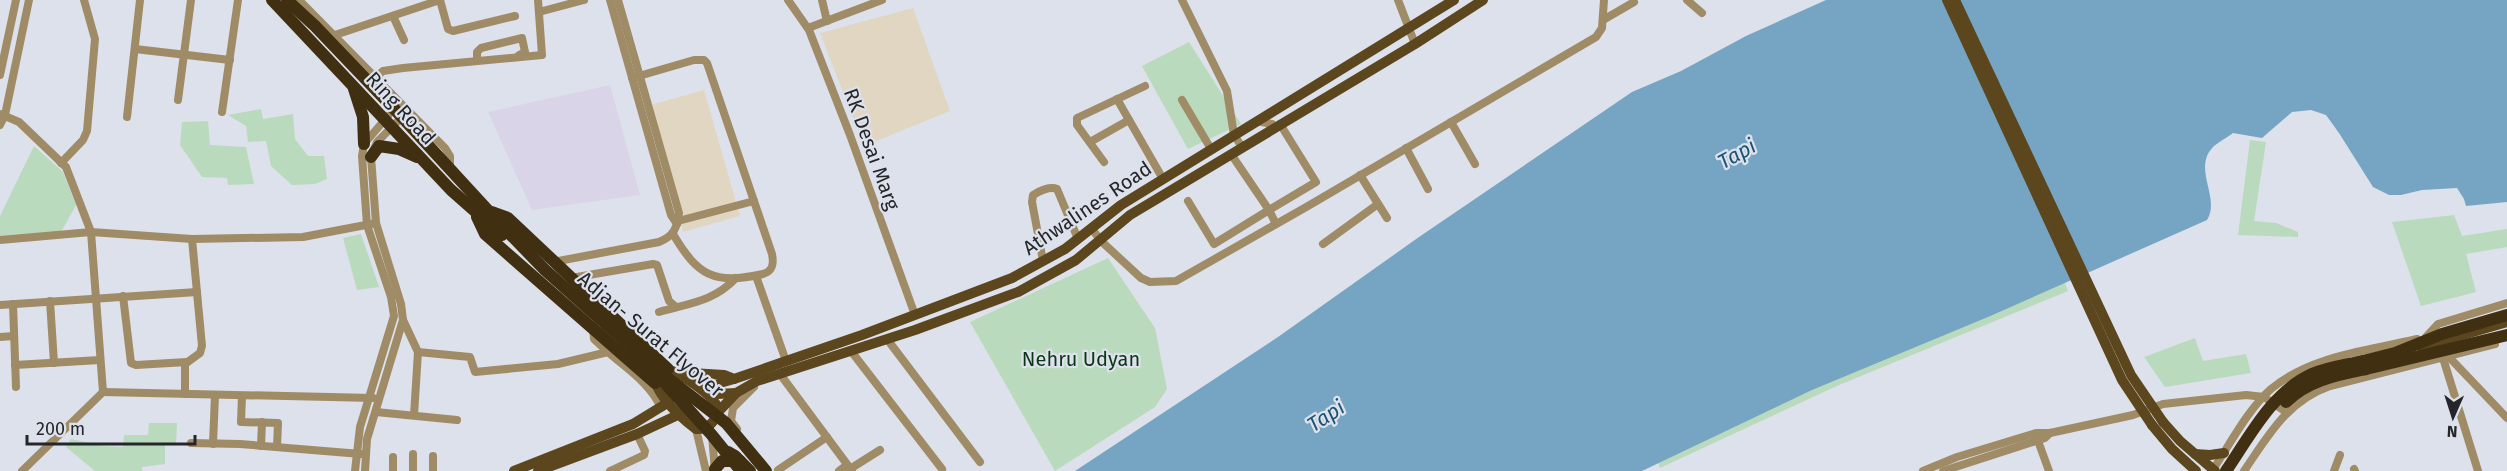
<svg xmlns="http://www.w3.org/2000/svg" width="2507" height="471" font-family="'Fira Sans',sans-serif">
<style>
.commercial{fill:#dad4e9}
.education{fill:#e1d6c2}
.green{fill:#badabd}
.water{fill:#76a5c3}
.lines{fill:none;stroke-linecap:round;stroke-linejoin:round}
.minor{stroke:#9f8b66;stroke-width:8}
.major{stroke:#5c461d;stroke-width:10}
.highway{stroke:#403011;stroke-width:12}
.major-bridge{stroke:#5c461d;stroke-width:10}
.highway-bridge{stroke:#403011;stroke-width:12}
.labels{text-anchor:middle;stroke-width:4.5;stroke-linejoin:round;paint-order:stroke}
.street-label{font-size:20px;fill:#242629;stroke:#dde1eb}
.park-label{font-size:20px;fill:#083715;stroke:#dde1eb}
.water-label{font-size:21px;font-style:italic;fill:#1b5473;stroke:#dde1eb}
</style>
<rect width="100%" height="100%" fill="#dde1eb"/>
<path class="commercial" d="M610 85 640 195 532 210 488 112Z"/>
<g class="education">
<path d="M913 8 950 111 864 146 820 33Z"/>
<path d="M704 90 740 216 683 232 647 106Z"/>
</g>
<g class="green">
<path d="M1189 42 1241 124 1188 149 1142 66Z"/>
<path d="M261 109 263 119 293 114 295 139 308 156H324L327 179 315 184 292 185 271 166 266 141 248 142 246 126 228 115Z"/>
<path d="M208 121 210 145 246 147 254 184 228 185 227 178 202 177 180 145 182 122Z"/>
<path d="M2250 140 2266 142 2254 221 2276 223 2298 232V237L2238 235Z"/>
<path d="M34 146 63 172 76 205 61 232 0 237V216Z"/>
<path d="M2454 215 2462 236 2507 229V247L2466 254 2476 292 2421 306 2392 222Z"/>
<path d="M361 234 379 287 357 290 343 238Z"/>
<path d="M1108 258 1155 328 1167 389 1155 407 1055 471 970 322Z"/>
<path d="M2063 278 2068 291 1839 385 1660 468 1656 454Z"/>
<path d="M2195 338 2203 361 2246 354 2251 373 2165 387 2144 357Z"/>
<path d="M149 423H177L176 444H165V464L142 467V471H95L66 447 71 439 104 446 123 447 124 435H148Z"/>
</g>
<path class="water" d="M1826 0H2507V202L2466 206 2464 199 2457 188 2422 190 2401 195H2389L2373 187 2339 133 2326 115 2311 110 2292 112 2262 138 2233 133C2227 138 2218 142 2213 147 2192 169 2221 198 2207 220L1988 317 1812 390 1642 471H1075L1278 337 1419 237 1632 92 1681 71 1746 36Z"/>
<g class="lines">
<g class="minor">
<path d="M299 0 445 148 450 156V169"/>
<path d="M440 0 448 29 453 31 515 16"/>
<path d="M610 0 671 215 677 224"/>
<path d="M788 0 809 30 850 135 915 315"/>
<path d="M822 0 827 21"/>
<path d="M1182 0 1227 91 1234 135 1242 147"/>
<path d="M1398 0 1415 44"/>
<path d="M1687 0 1702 13"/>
<path d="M539 12 584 0"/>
<path d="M393 16 404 40"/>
<path d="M1603 20 1634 2"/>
<path d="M808 28 882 0"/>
<path d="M335 35 440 0"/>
<path d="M135 49 230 60"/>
<path d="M477 60V52L481 48 522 38 525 52 519 55"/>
<path d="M0 75 16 0"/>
<path d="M376 77 383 71 403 68 542 55 538 0"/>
<path d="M632 78 694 60H704L707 63 772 254C774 264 773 271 763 274 714 285 698 276 673 234"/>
<path d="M1117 99 1163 179"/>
<path d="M178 100 191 0"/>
<path d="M1182 100 1211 149"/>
<path d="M222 112 238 0"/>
<path d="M0 114 19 122 66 167 91 232 103 392 22 471"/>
<path d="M127 117 140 0"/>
<path d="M1257 121 1272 124 1269 131"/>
<path d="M1451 122 1475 164"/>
<path d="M0 125 5 115 29 0"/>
<path d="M1090 142 1129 120"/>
<path d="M1406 148 1428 189"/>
<path d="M1104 162 1077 125V118L1145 86"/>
<path d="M61 163 83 140 87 131 95 39 84 0"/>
<path d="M1360 175 1387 218"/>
<path d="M1188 201 1214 244 1269 210 1231 154"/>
<path d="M678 221 754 201"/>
<path d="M1276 224 1269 210 1316 182 1280 124"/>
<path d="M1092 229 1101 241 1141 278 1150 282 1176 281 1308 206 1596 37 1602 28 1604 0"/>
<path d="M0 240 91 232 192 239 303 237 376 223"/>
<path d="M1323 244 1378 204"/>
<path d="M1043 261 1032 202 1033 195C1039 191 1050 186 1057 189L1078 239"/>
<path d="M553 262 659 242C674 236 677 228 679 213L618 0"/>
<path d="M756 276 786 361"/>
<path d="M571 278 653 264 657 265 669 301 676 307"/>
<path d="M123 296 131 363 136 365 187 362"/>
<path d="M50 301 54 363"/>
<path d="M13 304 16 387"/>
<path d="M0 305 197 292"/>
<path d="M659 312C690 303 713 302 736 278"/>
<path d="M403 320 418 352 470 357 475 372 558 364 608 352 594 339 593 327"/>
<path d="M0 337 14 336"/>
<path d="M2426 337 2438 324 2507 303"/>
<path d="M887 339 980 462"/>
<path d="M851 351 942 469"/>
<path d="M608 352C627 369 651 384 661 408"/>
<path d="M2448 356 2507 418"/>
<path d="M2443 358 2478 471"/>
<path d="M15 365 100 360"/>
<path d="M780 374 852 471"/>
<path d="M103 392 373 398"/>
<path d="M185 394V364L200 353 202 346 192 239"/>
<path d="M242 396 241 422 278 423 277 447"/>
<path d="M376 412 457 420"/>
<path d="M414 415 418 352"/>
<path d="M696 429 706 471"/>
<path d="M737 429 731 421 733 408 754 387"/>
<path d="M712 436 715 471"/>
<path d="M2037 438 2049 471"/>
<path d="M191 443 240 444 361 454"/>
<path d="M213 444 215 395"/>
<path d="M261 446 262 422"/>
<path d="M850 469 880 450"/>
<path d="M2354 469 2355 471"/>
<path d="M778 470 827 437"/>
<path d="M355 471 360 427 394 316 391 297 367 225 362 156 364 144 388 116"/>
<path d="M365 471 367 439 403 320 401 304 376 223 371 157 377 142 402 117"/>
<path d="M393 471V457"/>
<path d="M413 471V454"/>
<path d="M433 471V456"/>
<path d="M610 471 644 455 645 451 637 434"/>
<path d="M839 471 847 465"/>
<path d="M1923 471 1957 457 2036 433H2050L2133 415 2163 404 2246 395 2264 397 2286 412"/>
<path d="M1943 471 2045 438 2050 433"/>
<path d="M2212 471C2229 446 2248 409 2271 389 2312 355 2368 351 2417 339"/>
<path d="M2244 471C2268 436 2287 401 2330 386L2495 344"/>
<path d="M2334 471 2340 455"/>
</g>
<g class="major">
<path d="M2421 347 2507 322"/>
<path d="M662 368C677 370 716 396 719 411 715 421 708 430 696 429 679 416 657 396 653 374Z"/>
<path d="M675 372 724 375 734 379 862 335 1012 278 1065 249 1121 205 1454 0"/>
<path d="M734 379 720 383 716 389 718 394 736 393"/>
<path d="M719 411 736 393 757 381 915 330 1018 292 1076 260 1130 215 1415 44 1483 0"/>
<path d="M2163 422 2180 441 2215 471"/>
<path d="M2152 425 2172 449 2196 471"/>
<path d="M2195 454 2210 455 2224 453"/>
<path d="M514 471 633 424 669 402"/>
<path d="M538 471 637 434 680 414"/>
</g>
<g class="highway">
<path d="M272 0 451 190 502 235"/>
<path d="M287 0 315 26 402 117 506 230"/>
<path d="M354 89 363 117 364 144"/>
<path d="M371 157 379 146 399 149 417 157"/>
<path d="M492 212 508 218 668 369"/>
<path d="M477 217 485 234 655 383"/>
<path d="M2363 361 2395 353 2442 334 2507 315"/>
<path d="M2366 369 2507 335"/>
<path d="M728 452 735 456 750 471"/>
<path d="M715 469 722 461H740"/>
</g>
<g class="major-bridge">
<path d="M1947 0 2122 380 2152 425"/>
<path d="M1955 0 2131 375 2163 422"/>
</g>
<g class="highway-bridge">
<path d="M507 231 545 270 656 369 726 423 766 471"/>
<path d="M661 379 711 434 741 471"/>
<path d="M2286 402C2308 380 2337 375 2366 369"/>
<path d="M2226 471C2250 436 2272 392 2312 374 2328 367 2346 365 2363 361"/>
</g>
</g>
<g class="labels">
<g class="street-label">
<text transform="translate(401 108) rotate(47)" y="7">Ring Road</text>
<text transform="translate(872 149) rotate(70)" y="7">RK Desai Marg</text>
<text transform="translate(1087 208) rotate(-34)" y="7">Athwalines Road</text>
<text transform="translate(651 334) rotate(40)" y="7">Adjan- Surat Flyover</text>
</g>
<g class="park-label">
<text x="1081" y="366">Nehru Udyan</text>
</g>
<g class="water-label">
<text transform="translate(1737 154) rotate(-29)" y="7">Tapi</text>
<text transform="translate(1326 416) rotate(-33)" y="7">Tapi</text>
</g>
</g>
<g transform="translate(2453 417) rotate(183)" stroke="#dde1eb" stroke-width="4.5" paint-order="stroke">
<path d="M0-4.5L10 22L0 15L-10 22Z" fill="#242629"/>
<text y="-9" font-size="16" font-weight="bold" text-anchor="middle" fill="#242629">N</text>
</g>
<path d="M27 435v9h168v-9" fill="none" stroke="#242629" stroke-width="3"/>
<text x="36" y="435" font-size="18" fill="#242629" stroke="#dde1eb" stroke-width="4.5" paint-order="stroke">200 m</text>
</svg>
